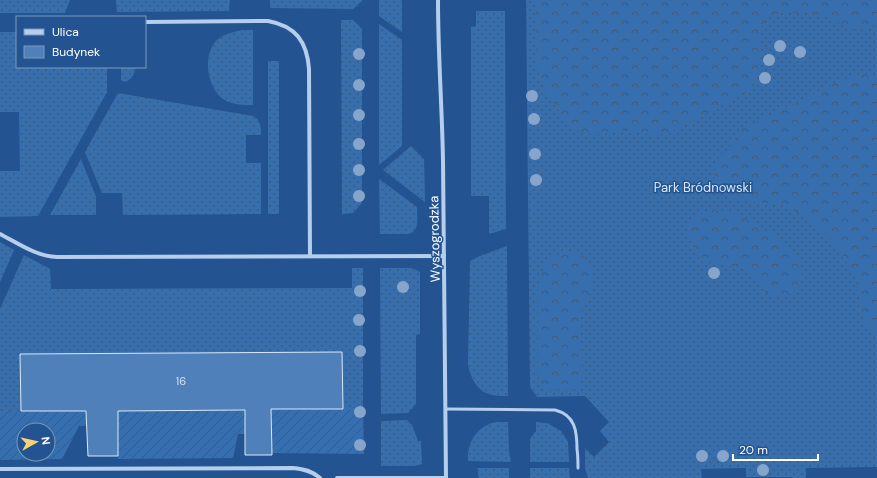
<svg xmlns="http://www.w3.org/2000/svg" width="877" height="478" font-family="'DM Sans',sans-serif">
<style>
.grass{fill:url(#grass-dots)}
.forest{fill:url(#forest-crowns)}
.garden{fill:url(#garden-furrows);fill-rule:evenodd}
.building{fill:#5080b9;stroke:#d9e8f9}
.lines{fill:none;stroke-linecap:round;stroke-linejoin:round}
.service{stroke:#b4ceec;stroke-width:3}
.minor{stroke:#b4ceec;stroke-width:4}
.tree{fill:#87a5ca}
.labels{text-anchor:middle;stroke-width:3;stroke-linejoin:round;paint-order:stroke}
.number-label{font-size:11px;fill:#d3dfee}
.park-label{font-size:13px;fill:#d9e8f9;stroke:#235491}
.street-label{font-size:13px;fill:#fff;stroke:#235491}
</style>
<defs>
<pattern id="grass-dots" width="8" height="8" patternUnits="userSpaceOnUse"><rect width="8" height="8" fill="#376eae"/><path d="M2 2h.1M6 6h.1" fill="none" stroke="#445a73" stroke-width="1.8" stroke-linecap="round"/></pattern>
<pattern id="forest-crowns" width="20" height="18" patternUnits="userSpaceOnUse"><rect width="20" height="18" fill="#376eae"/><path d="M2 6a3 3 0 1 1 6 0M12 15a3 3 0 1 1 6 0" fill="none" stroke="#445a73"/></pattern>
<pattern id="garden-furrows" width="10" height="10" patternUnits="userSpaceOnUse"><rect width="10" height="10" fill="#376eae"/><path d="M-1 1l2-2M0 10L10 0M9 11l2-2" fill="none" stroke="#445a73"/></pattern>
</defs>
<rect width="100%" height="100%" fill="#235491"/>
<g class="grass">
<path d="M0 0H70L65 13H0Z"/>
<path d="M116 0H230L229 11 117 12Z"/>
<path d="M270 0H362V1L353 9 270 8Z"/>
<path d="M379 0H402V32L379 16Z"/>
<path d="M526 0H877V467L806 468V478H793L792 477H746V468L701 469 702 478H588L585 468V448L594 457 609 442 600 431 609 422 585 396 537 397 530 387Z"/>
<path d="M476 11H505L506 229 489 234V196H471V27L476 26Z"/>
<path d="M341 20H353L362 29V203L353 213 342 214Z"/>
<path d="M379 24 402 40V146L379 165Z"/>
<path d="M242 30H253V105C242 105 232 105 223 99 207 87 202 55 217 40 223 34 234 32 242 30Z"/>
<path d="M0 32H17V67H107V92L38 216 0 217V171H20L19 112H0Z"/>
<rect x="268" y="61" width="11" height="153"/>
<path d="M121 67H136C134 74 132 80 124 82L121 80Z"/>
<path d="M118 93 253 116C261 120 261 127 261 135H246V163H261V214L123 215 122 193H102L85 152Z"/>
<path d="M411 146 424 159 425 202 383 170Z"/>
<path d="M81 159 96 197V215H50Z"/>
<path d="M379 179 417 207C417 217 420 232 408 234H380Z"/>
<path d="M0 242 14 250 0 282Z"/>
<path d="M507 246 508 396C503 396 497 396 492 395 477 392 470 377 468 364L470 261 480 256Z"/>
<path d="M24 255 50 269 51 289 352 288V268H363V409H343L342 352 20 354 21 411H0V309Z"/>
<path d="M380 268H410L415 269 420 272V334L416 335V404L408 413 381 414Z"/>
<path d="M407 420 412 425 418 441H421L422 464 415 466H381V421Z"/>
<path d="M496 422H508L509 452 511 462 468 461C467 442 477 426 496 422Z"/>
<path d="M536 422 547 423 561 431 568 442 569 462H530V439L536 431Z"/>
<path d="M477 468H509V478H479Z"/>
<path d="M530 468H569L570 478H530Z"/>
</g>
<g class="forest">
<path d="M536 0H877V24C870 28 862 31 854 30 845 29 840 22 832 18 824 14 815 14 805 13 790 13 766 10 761 29L759 71 754 84 748 92 671 132 656 135 623 130 596 134 584 133 575 129 567 123 544 87 539 75 537 63Z"/>
<path d="M861 75H866L877 80V336C858 325 861 300 856 281 849 262 838 244 822 231 812 222 800 213 787 207 767 199 729 208 717 185 713 179 713 165 717 159 720 155 725 152 728 149 734 142 735 135 742 129L844 79Z"/>
<path d="M718 210C722 211 727 210 730 212 736 214 741 217 747 220 757 226 769 231 778 238 783 242 787 247 791 252 793 254 797 257 799 261 801 265 802 270 802 275 802 284 797 290 789 294 784 297 775 299 769 295 761 290 760 278 750 272 737 264 716 267 704 259 699 255 696 249 693 244 680 220 698 213 718 210Z"/>
<path d="M569 251C580 251 588 258 591 269 596 288 582 301 581 319 580 334 582 350 582 365 582 370 583 376 582 380 581 383 579 386 578 388L573 390H548L541 385 538 376V284C544 265 549 256 569 251Z"/>
</g>
<g class="garden">
<path d="M271 409H363L364 454 272 453Z"/>
<path d="M245 410V434H238L233 458 118 459V411Z"/>
<path d="M0 411H92V426H79L62 459 0 460ZM24 430H48V454H24Z"/>
</g>
<path class="building" d="M342 352 343 409H271L272 455H245V410L118 411V456H88L86 411H21L20 354Z"/>
<g class="lines">
<path class="service" d="M446 409 555 410C575 415 577 431 577 449 578 456 578 462 578 468"/>
<g class="minor">
<path d="M438 0C438 54 442 107 443 160 445 266 444 372 446 478"/>
<path d="M145 22 268 21C296 26 307 42 309 69L310 256"/>
<path d="M0 234C19 244 36 256 57 257L444 256"/>
<path d="M0 469 293 468C304 469 312 471 320 478"/>
<path d="M337 478H446"/>
</g>
</g>
<g class="tree">
<circle cx="780" cy="46" r="6"/>
<circle cx="800" cy="52" r="6"/>
<circle cx="359" cy="54" r="6"/>
<circle cx="769" cy="60" r="6"/>
<circle cx="765" cy="78" r="6"/>
<circle cx="359" cy="85" r="6"/>
<circle cx="532" cy="96" r="6"/>
<circle cx="359" cy="115" r="6"/>
<circle cx="534" cy="119" r="6"/>
<circle cx="359" cy="144" r="6"/>
<circle cx="535" cy="154" r="6"/>
<circle cx="359" cy="170" r="6"/>
<circle cx="536" cy="180" r="6"/>
<circle cx="359" cy="196" r="6"/>
<circle cx="714" cy="273" r="6"/>
<circle cx="403" cy="287" r="6"/>
<circle cx="360" cy="291" r="6"/>
<circle cx="359" cy="320" r="6"/>
<circle cx="360" cy="351" r="6"/>
<circle cx="360" cy="412" r="6"/>
<circle cx="360" cy="445" r="6"/>
<circle cx="702" cy="456" r="6"/>
<circle cx="723" cy="456" r="6"/>
<circle cx="763" cy="470" r="6"/>
</g>
<g class="labels">
<g class="number-label">
<text x="181" y="385">16</text>
</g>
<g class="park-label">
<text x="703" y="192">Park Bródnowski</text>
</g>
<g class="street-label">
<text transform="translate(434 239) rotate(-91)" y="5">Wyszogrodzka</text>
</g>
</g>
<rect x="16" y="16" width="130" height="52" fill="#235491" stroke="#7b98bd"/>
<rect x="24" y="29" width="20" height="6" fill="#b4ceec" stroke="#7b98bd"/>
<text x="52" y="36" font-size="12" fill="#ffffff">Ulica</text>
<rect x="24" y="46" width="20" height="12" fill="#5080b9" stroke="#7b98bd"/>
<text x="52" y="56" font-size="12" fill="#ffffff">Budynek</text>
<g transform="translate(36 442) rotate(82)"><circle r="19" fill="#235491" stroke="#7b98bd"/>
<path d="M0-3L7 15L0 10L-7 15Z" fill="#f8d177"/>
<text y="-6" font-size="11" font-weight="bold" text-anchor="middle" fill="#ffffff">N</text>
</g>
<path d="M733 454v6h85v-6" fill="none" stroke="#ffffff" stroke-width="2"/>
<text x="739" y="454" font-size="12" fill="#ffffff" stroke="#235491" stroke-width="3" paint-order="stroke">20 m</text>
</svg>
